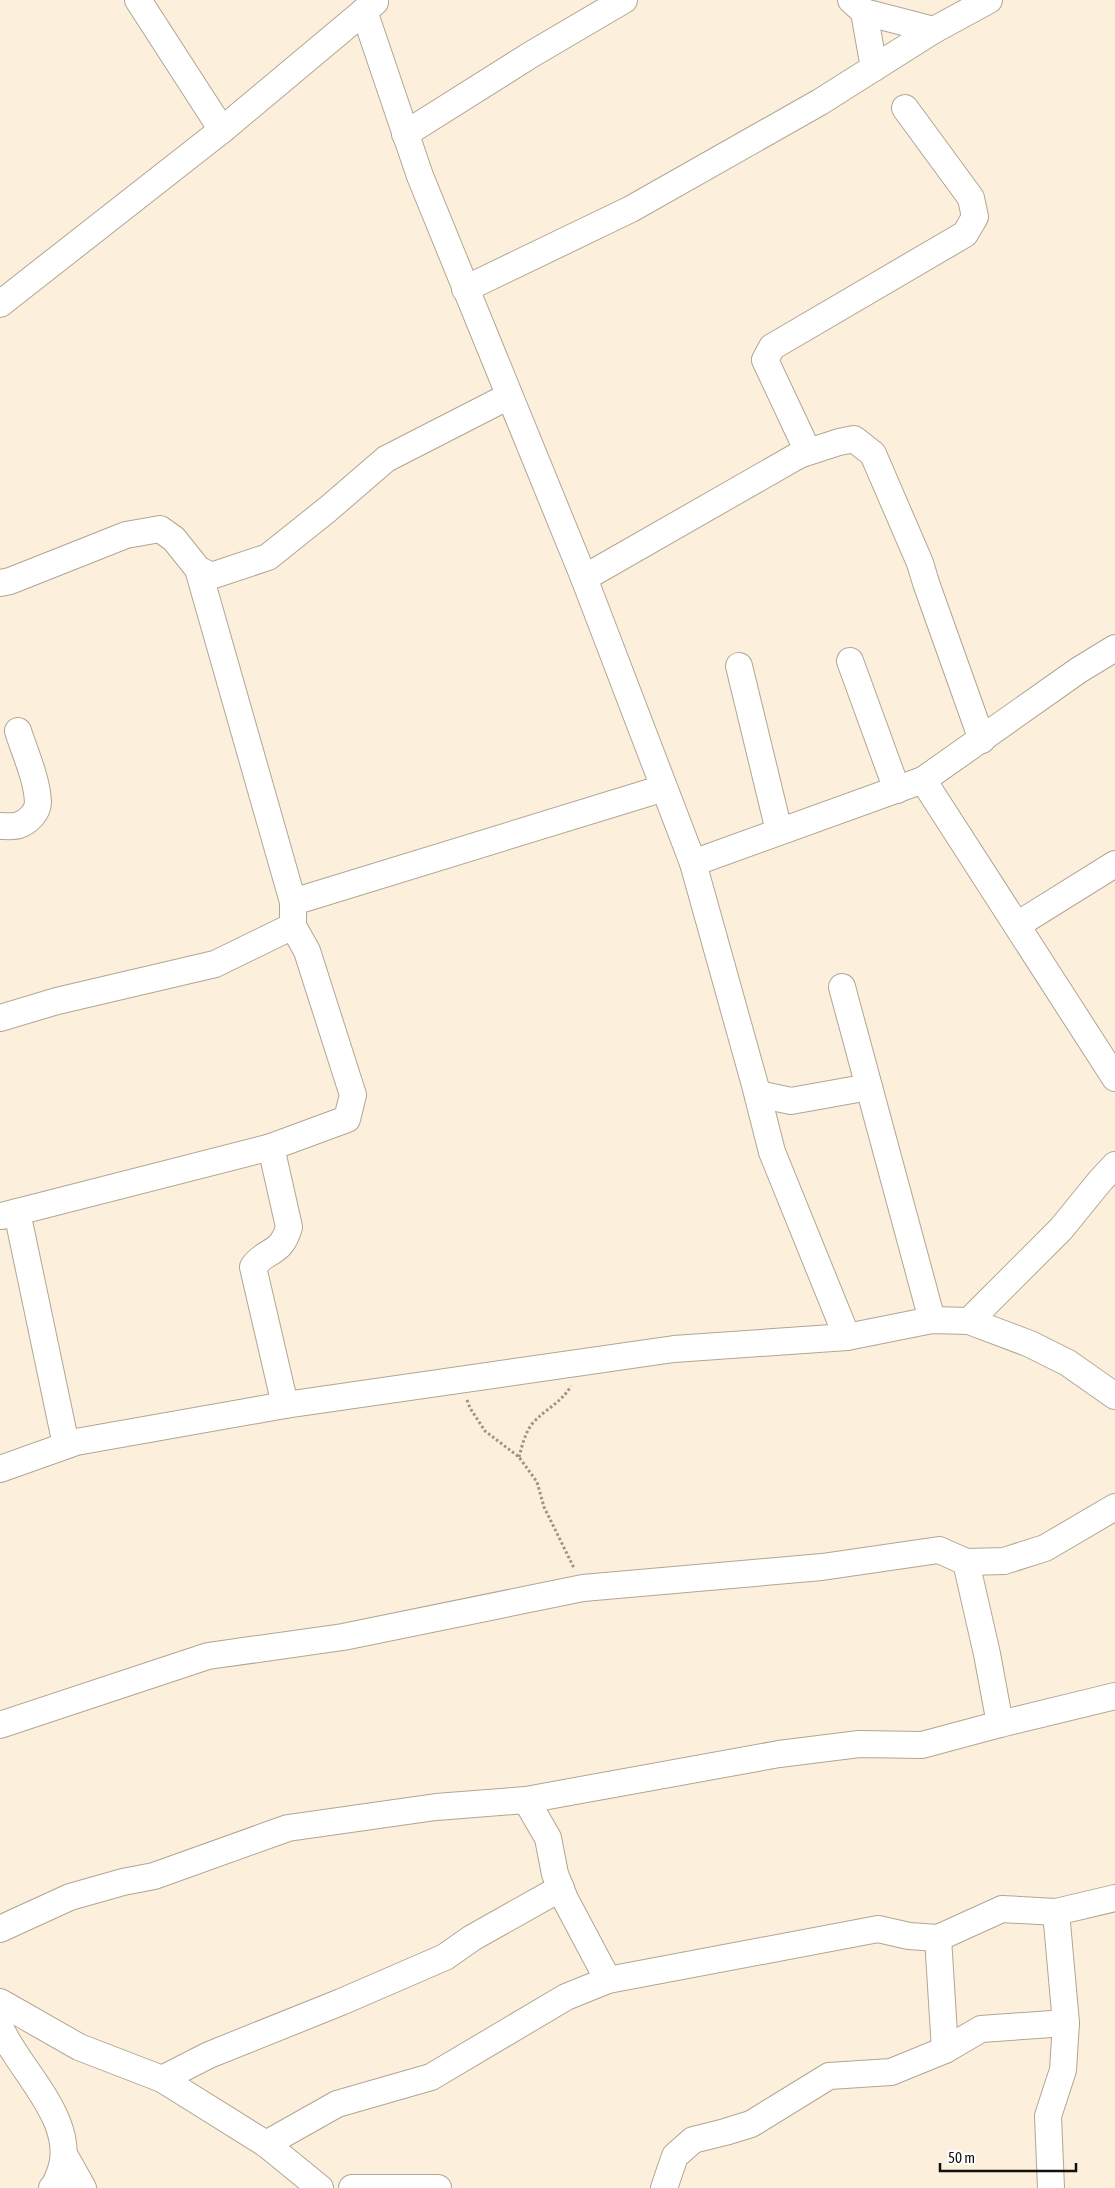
<svg xmlns="http://www.w3.org/2000/svg" width="1115" height="2188" font-family="'Asap Condensed',sans-serif">
<style>
.lines{fill:none;stroke-linecap:round;stroke-linejoin:round}
.minor-casing{stroke:#b1a693;stroke-width:28}
.path{stroke:#9d9486;stroke-width:3;stroke-dasharray:2.5 2.5;stroke-linecap:butt}
.minor{stroke:#fff;stroke-width:26}
</style>
<rect width="100%" height="100%" fill="#fcf0dc"/>
<g class="lines">
<g class="minor-casing">
<g id="minor">
<path d="M138 0 222 130"/>
<path d="M851 0 864 12 934 30"/>
<path d="M364 11 420 176 584 578 693 863 755 1085 772 1152 847 1337"/>
<path d="M864 12 874 68"/>
<path d="M405 134 532 54 624 0"/>
<path d="M465 289 631 209 820 102 934 30 989 0"/>
<path d="M0 304 222 130 375 2"/>
<path d="M799 455 839 442 854 439 873 454 920 563 926 583 982 740"/>
<path d="M198 569 293 902"/>
<path d="M584 578 799 455 804 448 803 441 765 360 772 347 965 234 975 217 971 198 905 108"/>
<path d="M0 583 10 581 126 535 160 529 174 539 198 569 211 576 268 557 328 509 386 459 509 396"/>
<path d="M850 661 897 790"/>
<path d="M739 666 779 831"/>
<path d="M923 780 1115 1078"/>
<path d="M0 826C6 826 14 827 19 825 28 822 38 812 38 802 37 779 25 753 18 731"/>
<path d="M693 863 923 780 1079 670 1115 648"/>
<path d="M1017 925 1115 864"/>
<path d="M842 987 932 1320"/>
<path d="M0 1018 57 1001 215 964 293 926"/>
<path d="M758 1094 791 1101 869 1087"/>
<path d="M271 1147 289 1227C281 1256 265 1249 253 1267L285 1405"/>
<path d="M17 1212 271 1147 347 1119 353 1095 307 951 293 926V902L664 788"/>
<path d="M2 1216 17 1212 66 1445"/>
<path d="M969 1321 1061 1229 1100 1181 1115 1165"/>
<path d="M0 1469 76 1442 285 1405 674 1349 847 1337 932 1320 969 1321 1030 1344 1068 1363 1115 1396"/>
<path d="M966 1562 987 1654 1000 1724"/>
<path d="M0 1725 208 1656 343 1637 583 1588 822 1567 939 1550 966 1562 1004 1561 1045 1548 1115 1507"/>
<path d="M526 1800 548 1838 555 1874 565 1899 608 1980"/>
<path d="M0 1929 70 1897 123 1882 154 1876 288 1828 436 1807 526 1800 779 1754 859 1744 922 1745 1000 1724 1115 1696"/>
<path d="M938 1938 945 2050"/>
<path d="M0 2002 79 2047 162 2079 266 2144 320 2188"/>
<path d="M0 2027C19 2071 81 2123 59 2175 57 2180 56 2184 52 2188"/>
<path d="M162 2079 209 2055 341 2002 445 1957 472 1938 561 1888"/>
<path d="M266 2144 337 2104 431 2077 566 1997 608 1980 878 1929 909 1936 938 1938 1002 1909 1056 1912 1115 1898"/>
<path d="M65 2156 83 2188"/>
<path d="M352 2188H438"/>
<path d="M664 2188 675 2156 693 2140 725 2132 751 2124 829 2076 891 2072 945 2050 981 2029 1066 2023"/>
<path d="M1051 2188 1048 2116 1063 2070 1066 2023 1056 1912"/>
</g>
</g>
<g class="path">
<path d="M467 1400 470 1408 485 1431 519 1457 537 1482 544 1507 574 1568"/>
<path d="M519 1457C522 1446 525 1433 532 1424 545 1409 561 1403 571 1386"/>
</g>
<use href="#minor" class="minor"/>
</g>
<path d="M940 2163v8h136v-8" fill="none" stroke="#14100a" stroke-width="2.5"/>
<text x="948" y="2163" font-size="15" fill="#14100a" stroke="#ffffff" stroke-width="4" paint-order="stroke">50 m</text>
</svg>
